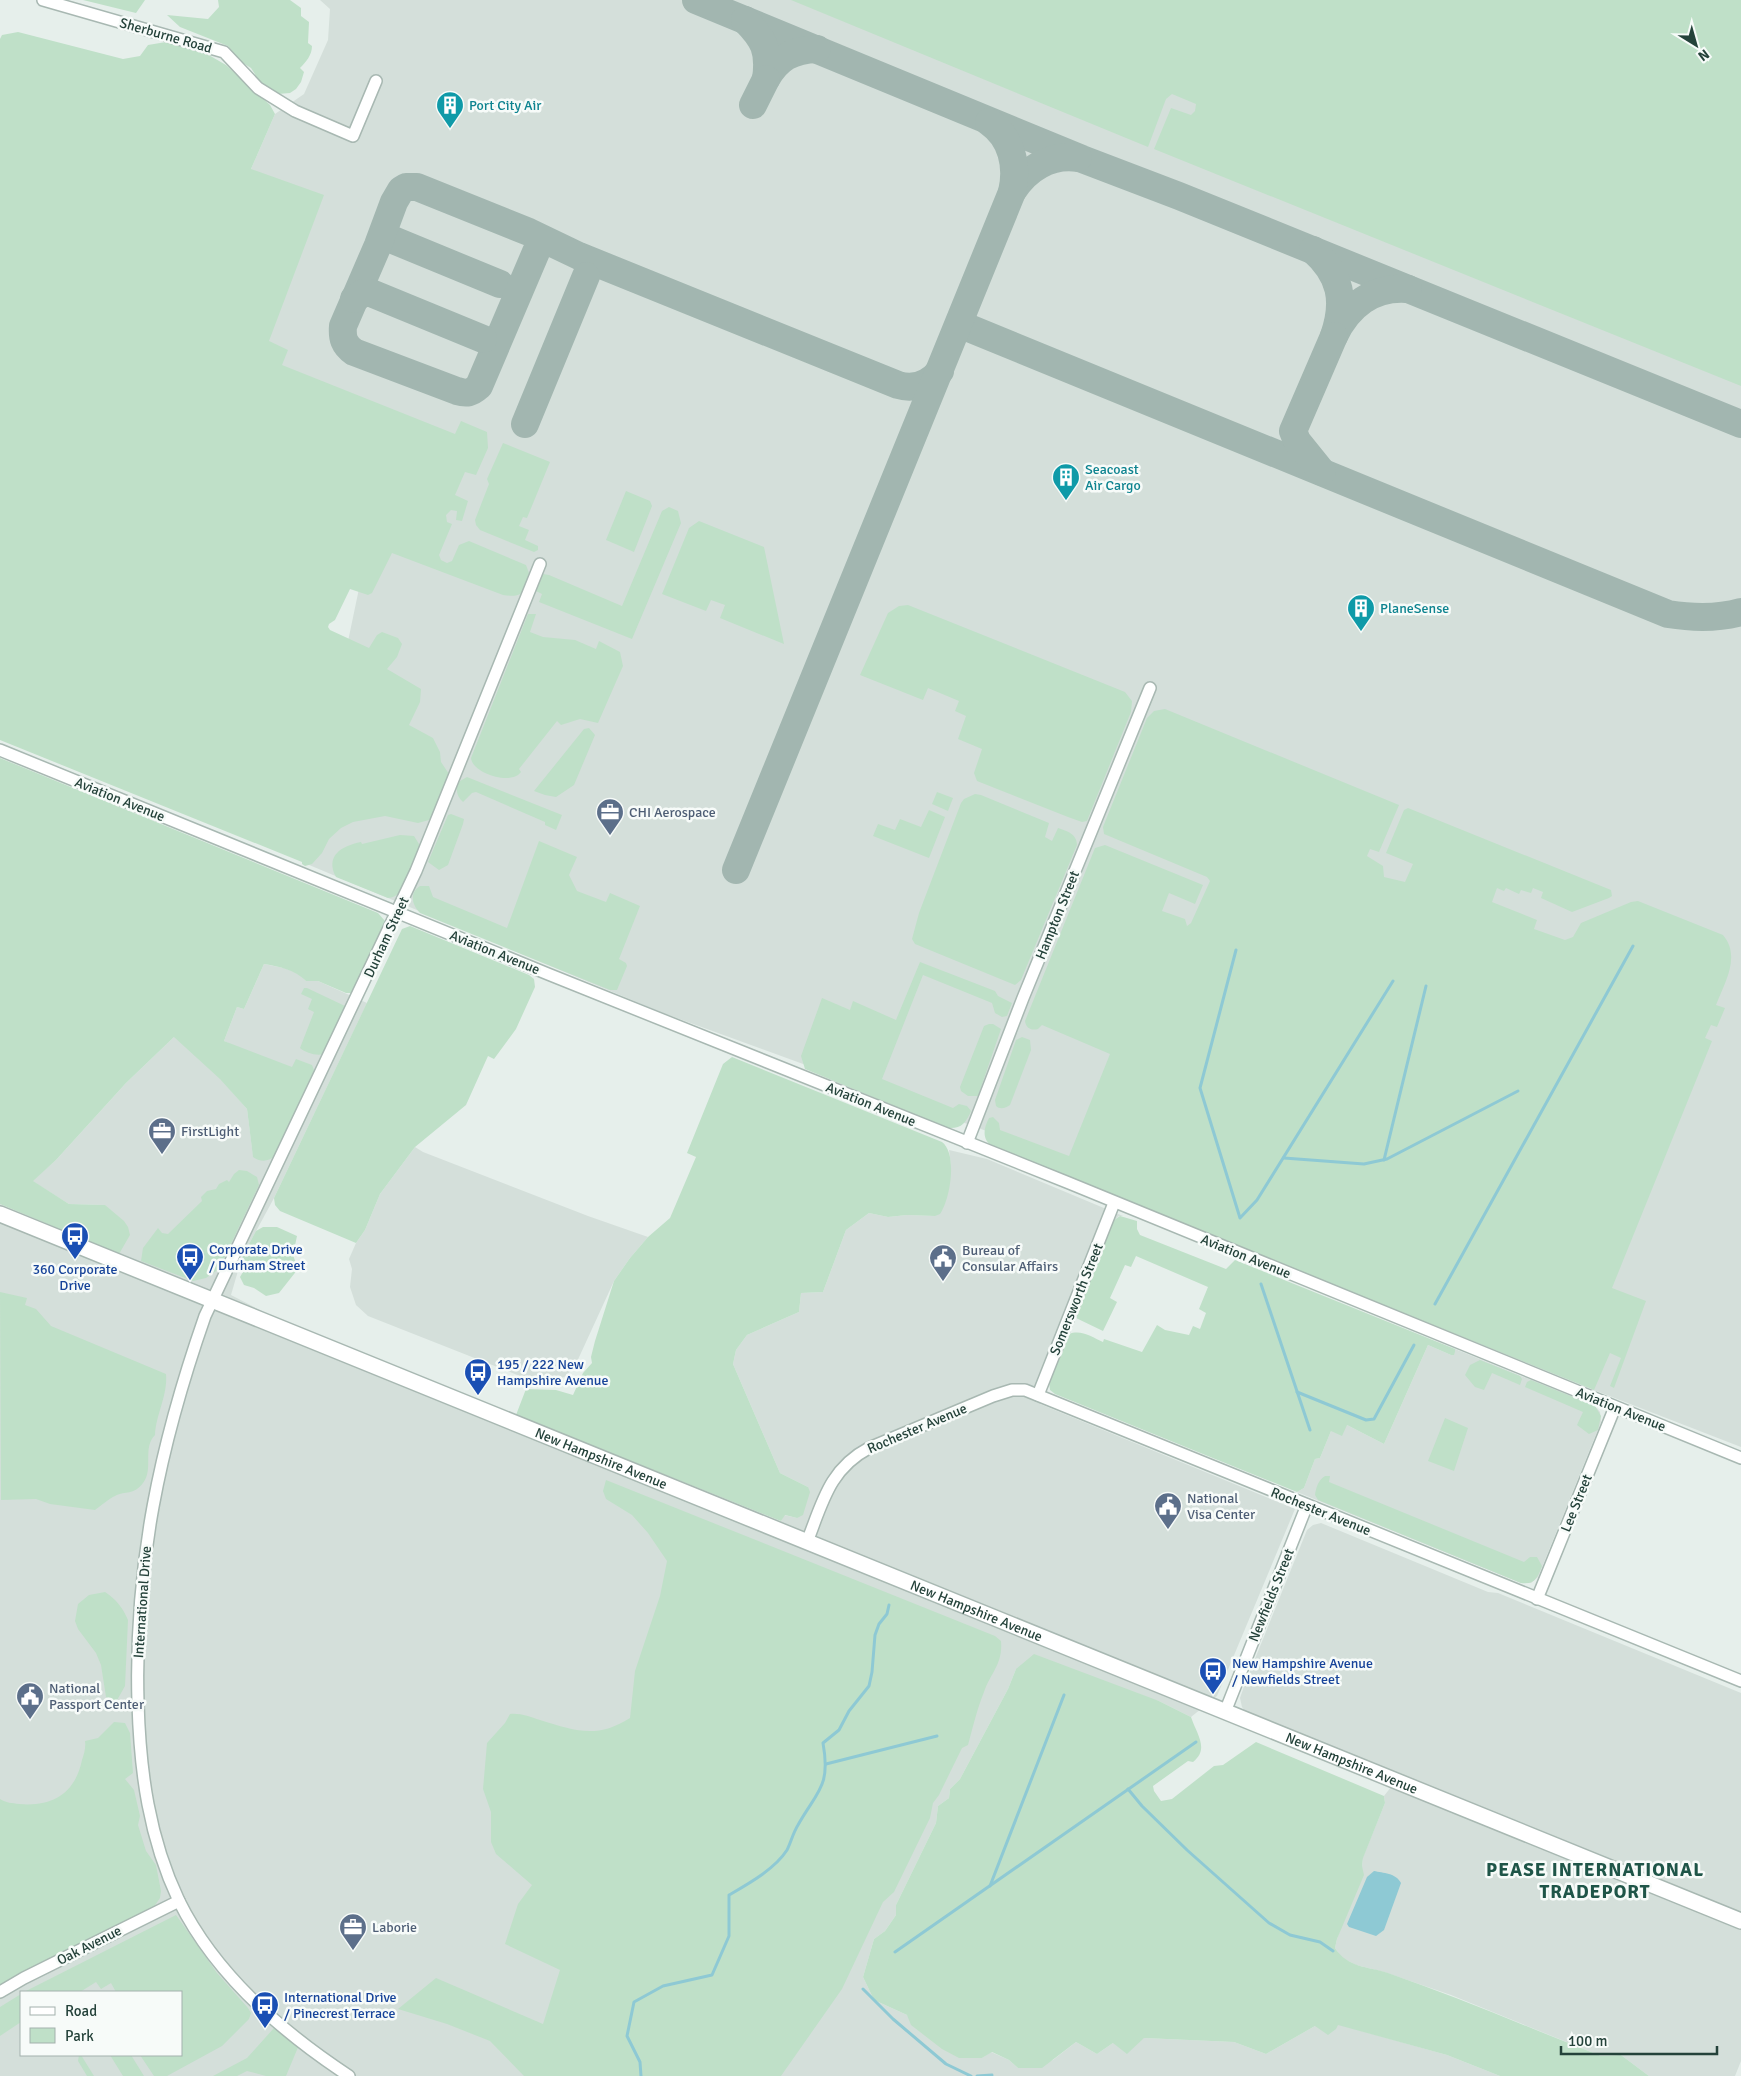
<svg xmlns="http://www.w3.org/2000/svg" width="1741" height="2076" font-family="Signika,sans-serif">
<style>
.built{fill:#d4dfda;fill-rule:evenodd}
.green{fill:#bfe0c8}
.water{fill:#8ec9d4}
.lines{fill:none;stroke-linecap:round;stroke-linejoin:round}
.stream{stroke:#8ec9d4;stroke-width:3}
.taxiway{stroke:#a2b6b0;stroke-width:28}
.minor-casing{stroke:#a8b8b2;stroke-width:14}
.tertiary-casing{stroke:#a8b8b2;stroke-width:18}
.minor{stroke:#fff;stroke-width:11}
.tertiary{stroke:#fff;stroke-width:15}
.labels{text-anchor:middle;stroke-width:5;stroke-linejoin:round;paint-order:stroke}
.street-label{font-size:14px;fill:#24423a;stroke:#f7fbf9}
.culture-label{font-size:14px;fill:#0d838f;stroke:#f7fbf9;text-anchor:start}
.service-label{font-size:14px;fill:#4e5e75;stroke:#f7fbf9;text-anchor:start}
.transit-label{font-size:14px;fill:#164399;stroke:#f7fbf9;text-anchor:start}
.district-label{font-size:19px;font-weight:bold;letter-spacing:1px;fill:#1f5548;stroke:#f7fbf9}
</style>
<rect width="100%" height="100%" fill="#e6efeb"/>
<g class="built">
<path d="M320 0H1741V1447L1594 1390 1538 1351 1069 1161 663 1013 302 862 371 531 262 353 251 169 275 114 304 94 328 40 330 9Z"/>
<path d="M264 964 284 968 298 973 306 981H318L367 1003 274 1198 242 1257 231 1295 281 1321 456 1392 781 1521 784 1515 797 1518 808 1487 780 1473 733 1364 736 1350 747 1335 799 1312 801 1293 823 1292 846 1230 869 1213 888 1217 907 1215 935 1216 947 1191 951 1166 949 1150 987 1159 1123 1216H1119L1113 1222 1076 1318 1040 1404 1295 1509 1217 1696 1191 1717 1159 1701 1016 1669 1008 1689 960 1779 950 1789 949 1798 938 1806 936 1823 896 1905V1915L885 1931 874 1939 863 1977 874 2000 907 2015 982 2058 991 2052 1009 2060 1018 2068 1053 2060 1076 2042 1097 2054 1113 2043 1144 2038 1234 2042 1266 2054 1315 2026 1337 2024 1447 2055 1500 2076H0V1204L115 1253 105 1205 69 1204 32 1181 56 1160 126 1083 175 1036 221 1079 247 1109 253 1156 247 1052 224 1041 237 1007 244 1009ZM21 1992H181V2055H21Z"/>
<path d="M415 1147 423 1152 588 1216 648 1237 630 1258 614 1281 575 1366 566 1376 548 1384 535 1382 368 1316 356 1305 350 1287 352 1269 349 1259 356 1243 365 1230 380 1194Z"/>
<path d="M1428 1345 1451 1355 1454 1354 1455 1349 1595 1406 1600 1412 1601 1422 1538 1577 1531 1583H1521L1297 1492 1304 1488 1315 1459 1320 1458 1331 1431 1347 1425 1384 1444Z"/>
<path d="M1321 1523 1488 1592 1498 1593 1741 1693V1913L1246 1713 1242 1707 1240 1698 1246 1681 1307 1530 1313 1525Z"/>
<path d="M1391 1787 1741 1929V2061L1735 2076H1649L1621 2055 1601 2056 1451 1995 1384 1972 1356 1965 1342 1958 1335 1948 1337 1939 1362 1866 1363 1857 1385 1803 1384 1796Z"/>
</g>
<g class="green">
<path d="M83 0H145L136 13Z"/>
<path d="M218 0H290L301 8V16L309 22 308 43 312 46C312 55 306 62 300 68L304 72 301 82 296 89 290 93 278 94 269 91 260 82 251 68 238 60 228 46 180 27 167 15 208 19 219 7Z"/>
<path d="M791 0H1741V386L1154 149 1171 108 1191 115 1195 111 1196 104 1172 94 1166 99 1148 147Z"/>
<path d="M18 32 123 59 140 56 148 45 166 42 207 54 226 65 270 105 275 114 251 169 324 195 269 341 288 350 282 365 455 434 461 421 487 432 488 448 476 475 465 472 455 495 468 501 462 521 456 520 457 511 451 510 446 515 447 522 452 524 439 555 441 560 447 563 452 561 459 545 469 541 526 565 529 573C523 592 525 598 503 595L392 553 372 593 368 595 350 589 335 620 329 624 328 627 330 630 369 648 377 635 382 632 398 638 402 644 397 657 387 669 421 689 420 702 409 725 433 738 440 752 441 762 449 774 433 815 429 820 418 823 385 816 353 822 341 828 329 839 322 853 312 864 305 866 302 864V862L0 740V39L2 35Z"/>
<path d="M503 443 550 462 527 518 523 517 519 526 529 530 525 540 538 546V550L534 552 480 530 476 525 475 520 489 484 487 479Z"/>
<path d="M626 491 650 501 652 506 634 552 606 540Z"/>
<path d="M669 507 678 511 681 523 632 639 539 602 542 594 536 591 543 574 549 575 622 606 662 511Z"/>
<path d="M699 521 764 547 784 644 720 618 725 605 711 600 706 611 662 594 689 528Z"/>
<path d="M908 605 1125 692 1132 701 1131 712 1087 821 1082 822 1068 817 977 781 974 773 982 749 958 739 966 716 955 711 959 701 928 688 923 700 860 675 888 613 899 606Z"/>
<path d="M528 614H536L530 632 543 637 575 640 596 649 599 641 620 652 623 666 598 723 580 719 561 725 557 721 519 769 521 772C511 786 472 773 471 758Z"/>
<path d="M1165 709 1399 805 1379 852 1370 849 1367 856 1383 866 1384 877 1405 882 1413 864 1386 853 1404 810 1408 808 1611 890 1612 896 1609 898 1572 912 1541 898 1543 892 1533 888 1531 893 1521 890 1519 894 1506 888 1504 891 1497 888 1492 902 1537 920 1534 929 1565 940 1573 937 1581 923 1631 902 1638 901 1723 935C1741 956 1725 982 1716 1005L1725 1008 1717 1027 1711 1025 1705 1038 1712 1041 1612 1288 1646 1301 1614 1388 1610 1386 1621 1358 1610 1353 1594 1390 993 1147C982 1140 983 1129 989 1118L993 1117 999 1123 1000 1130 1069 1156 1110 1054 1042 1025 1038 1029C1031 1031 1026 1028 1025 1021L1095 848 1105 845 1203 885 1195 904 1169 893 1162 911 1185 919 1187 926 1191 923 1210 881 1207 877 1104 834 1103 827 1147 718 1154 711Z"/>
<path d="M589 728 595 735 574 785 556 797 545 795 534 791 584 729Z"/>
<path d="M0 758 378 913 385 921 352 993H346L318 981H306C294 969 280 967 264 964L244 1009 237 1007 224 1041 292 1067 296 1059 312 1065 314 1070 275 1156C268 1162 260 1162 253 1157L247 1109 220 1079 174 1037 126 1083 56 1160 33 1181 69 1204 105 1205 124 1221 128 1227 130 1235 119 1254 0 1204Z"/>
<path d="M467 777 562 815 556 830 545 825V822L476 792 472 793 463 802C456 796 455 788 460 781Z"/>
<path d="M937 792 953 798 948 811 932 804Z"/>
<path d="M975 794 981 795 1049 823 1045 837 1052 841 1058 828C1067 831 1077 834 1077 845L1021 980 1015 985 915 944 912 939 919 913 961 803 964 799Z"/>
<path d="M929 810 945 817 929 858 873 836 878 824 895 830 900 819 921 827Z"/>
<path d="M451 814 464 819 463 824 448 865 439 870 428 862 448 815Z"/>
<path d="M400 835 414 836 419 844V849C413 864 406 898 388 898L336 877C325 856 341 846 361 842L362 844Z"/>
<path d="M539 841 577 857 569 875 577 891 606 902 610 893 640 906 619 959 626 963 627 966 617 990H610L420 913C412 905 409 893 420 886H429L433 897 507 928Z"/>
<path d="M410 926 529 975 534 979 535 987 516 1029 494 1059 488 1056 466 1105 415 1147 380 1194 365 1230 356 1243 280 1211 275 1205 274 1198 402 929Z"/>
<path d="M920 962 995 991 998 996 1012 1003 1007 1016 1002 1017 995 1013 992 1003 923 975 882 1079 953 1108 959 1104 967 1106 971 1111C966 1123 961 1129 948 1128L805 1069 801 1056 822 998 850 1010 853 1001 896 1020Z"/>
<path d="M304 988H307L345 1006 324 1054C316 1056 306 1053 300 1048L314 1012 308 1009 312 999 301 994Z"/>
<path d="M989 1024H993L1001 1029 978 1096H968L961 1091 960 1087 984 1026Z"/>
<path d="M1022 1037 1030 1040 1031 1050 1010 1105C1006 1108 1000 1110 996 1106L995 1100 1016 1040Z"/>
<path d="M732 1057 942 1142C958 1154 950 1200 940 1214L935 1216 907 1215 888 1217 869 1213 846 1230 823 1292 801 1293 799 1312 747 1335 736 1350 733 1364 780 1473 808 1487 810 1492 803 1515 797 1518 785 1515 781 1521 516 1415 526 1389 556 1390 573 1395 583 1373 592 1363 591 1357 595 1341 614 1281 630 1258 648 1237 670 1218 696 1157 687 1153 723 1064Z"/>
<path d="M239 1170 247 1171 257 1177 259 1185 219 1269 206 1278 193 1281 141 1261 143 1248 158 1228 162 1233 168 1234 202 1201 201 1197 207 1191 216 1189 219 1184 227 1180 229 1182 234 1174Z"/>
<path d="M1120 1216 1137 1221V1229L1140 1235 1226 1269 1235 1260 1455 1349V1352L1454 1355H1451L1428 1345 1384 1444 1347 1425 1342 1436 1331 1431 1320 1458 1315 1459 1304 1488 1297 1492 1055 1394 1050 1390 1049 1382 1069 1334C1081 1329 1092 1337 1103 1342L1104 1339 1142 1352 1157 1325 1165 1330 1189 1335 1193 1326 1200 1329 1206 1313 1199 1309 1208 1287 1136 1256 1131 1267 1125 1265 1110 1298 1117 1302 1103 1331 1076 1318 1113 1221Z"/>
<path d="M263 1227H277L297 1236 293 1255 298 1269 279 1293 266 1296 254 1288 244 1285 240 1277 246 1267 242 1257 256 1231Z"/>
<path d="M0 1292 27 1298 25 1305 36 1309 51 1326 166 1374C168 1395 156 1414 155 1435 142 1448 154 1469 143 1483 133 1496 126 1490 115 1496 108 1499 101 1506 95 1510L50 1504 36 1499 1 1500Z"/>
<path d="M1480 1360 1520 1376 1522 1379 1520 1385 1492 1373 1484 1390 1475 1387 1465 1375 1470 1365Z"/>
<path d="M1531 1380 1595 1406 1601 1416 1598 1430 1589 1434 1577 1425 1583 1412 1525 1387 1527 1382Z"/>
<path d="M1445 1418 1468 1428 1454 1471 1428 1461Z"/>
<path d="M1325 1476H1330L1329 1482 1524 1562 1530 1557H1537L1542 1566C1538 1577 1535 1585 1521 1583L1318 1500 1315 1495C1316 1488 1318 1480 1325 1476Z"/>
<path d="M606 1480 995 1636 1001 1641C1003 1664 991 1672 984 1692 977 1709 973 1727 968 1745L962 1748 939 1795 933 1803 930 1818 894 1892 883 1902 842 1989 781 2076H524L490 2041 447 2024 398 2009 436 1978 543 2024 560 1970 505 1944 518 1904 532 1885 496 1854 491 1842V1812L483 1789 487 1743 505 1723 510 1714C521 1713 530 1717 540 1720 576 1731 597 1739 630 1718L635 1671 660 1596 667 1561 648 1533 632 1515 606 1499 603 1491Z"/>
<path d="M105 1592C116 1599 123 1608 128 1620L125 1686 116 1702 106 1697 101 1665 96 1653 78 1629 75 1621 78 1604 89 1595Z"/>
<path d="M1034 1654 1159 1701 1191 1717C1196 1733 1210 1749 1193 1762L1188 1761 1153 1786 1154 1791 1161 1801 1172 1799 1214 1766 1223 1765 1256 1742 1384 1796 1385 1803 1363 1858 1362 1866 1364 1875 1337 1939 1335 1948C1348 1968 1367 1966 1388 1973 1460 1998 1530 2028 1601 2056L1621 2055 1649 2076H1500L1447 2055 1338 2025 1336 2029 1328 2035 1315 2026 1266 2054 1234 2042 1144 2038 1127 2054 1113 2043 1097 2054 1076 2042 1042 2068H1018L1009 2060 992 2052 982 2058H959L942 2049 911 2025 907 2015 874 2000 863 1977 874 1939 885 1931 896 1915V1905L936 1823 938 1806 949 1798 950 1789 960 1779 1008 1689 1016 1669Z"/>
<path d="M114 1722 125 1723 130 1733 133 1773 125 1779 134 1790 140 1816 138 1825 146 1851 156 1865 161 1891 160 1898 151 1911 0 1988V1799C6 1803 12 1803 19 1804 52 1807 75 1794 82 1760 84 1754 86 1747 85 1741L98 1738Z"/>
<path d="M176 1915 217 1973 248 2008 251 2013 249 2019 222 2046 167 2076H154L140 2055H181V1992H116L111 1983 101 1989 96 1982 80 1992H24Z"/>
<path d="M21 1994V2022L0 2036V2007Z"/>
<path d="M274 2028 299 2045 286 2076H266L247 2071 237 2076H213L247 2058Z"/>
<path d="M79 2055H81L94 2076H87L78 2061Z"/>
<path d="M110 2055H131L144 2076H123Z"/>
</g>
<path class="water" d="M1374 1871C1383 1873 1396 1873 1401 1883L1384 1930 1376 1936 1349 1927 1347 1924 1367 1877Z"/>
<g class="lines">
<g class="stream">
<path d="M1236 950 1200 1088 1240 1218 1257 1200 1393 981"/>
<path d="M1284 1158 1364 1164 1387 1159 1518 1091"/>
<path d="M1384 1160 1426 986"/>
<path d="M1261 1284 1310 1430"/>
<path d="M1435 1304 1633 946"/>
<path d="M1297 1392 1366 1420 1374 1419 1414 1345"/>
<path d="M826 1764 937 1736"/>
<path d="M1128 1789 1142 1806 1187 1850 1269 1923 1290 1935 1320 1942 1333 1951"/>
<path d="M990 1886 1064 1695"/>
<path d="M895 1952 1196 1742"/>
<path d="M863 1989 893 2019 946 2064 971 2076"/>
<path d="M641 2076 640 2062 627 2036 634 2002 663 1986 712 1975 729 1936V1895C748 1884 775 1869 787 1850 791 1842 793 1833 798 1825 817 1791 831 1787 823 1743L839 1730 849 1711 869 1686 872 1672 875 1635 879 1624 887 1614 889 1605"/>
<path d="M977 2076 992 2075"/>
</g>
<g class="taxiway">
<path d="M696 0 1082 159 1179 196 1741 424"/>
<path d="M745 20C764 39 770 51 766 79 778 58 792 50 817 49"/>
<path d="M753 105 766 79"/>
<path d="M1012 192C1026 169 1050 154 1078 158"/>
<path d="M393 240 500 284"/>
<path d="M1313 250C1341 275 1346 301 1334 336 1348 306 1373 286 1408 289"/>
<path d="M536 252 479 386C471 393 467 394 457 391L354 352C344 345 342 338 343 326L378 245 394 202 401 190 406 187H417L529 232 579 256 898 385C914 390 929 384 940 371"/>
<path d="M354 299 363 293H371L483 339"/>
<path d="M959 324 1668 614C1693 618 1716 619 1741 612"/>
<path d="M525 424 586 276"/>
<path d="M1322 472 1297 441 1293 431 1334 336"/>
<path d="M736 870 1012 192C1018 166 1012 138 989 122"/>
</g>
<g class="minor-casing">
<g id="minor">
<path d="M43 0 224 52 258 88 295 111 353 136 376 81"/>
<path d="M0 750 548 974 1069 1183 1741 1458"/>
<path d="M967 1143 1023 998 1150 688"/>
<path d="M1038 1395 1114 1203"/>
<path d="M807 1542C822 1504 829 1469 869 1448L993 1396 1012 1390H1025L1741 1681"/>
<path d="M1537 1599 1615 1407"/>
<path d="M1225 1712 1307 1505"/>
<path d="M0 1992 24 1978 179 1901"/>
<path d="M349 2076C282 2032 215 1974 179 1901 149 1838 140 1772 138 1703 134 1565 160 1445 205 1316L416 871 540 564"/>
</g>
</g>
<g class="tertiary-casing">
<g id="tertiary">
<path id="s1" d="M0 1214 1741 1921"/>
</g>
</g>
<use href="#minor" class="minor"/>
<use href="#tertiary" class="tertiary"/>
</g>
<defs>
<g id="building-pin" transform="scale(1.4375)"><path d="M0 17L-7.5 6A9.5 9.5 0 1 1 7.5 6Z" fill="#0f9aa8" stroke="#f7fbf9"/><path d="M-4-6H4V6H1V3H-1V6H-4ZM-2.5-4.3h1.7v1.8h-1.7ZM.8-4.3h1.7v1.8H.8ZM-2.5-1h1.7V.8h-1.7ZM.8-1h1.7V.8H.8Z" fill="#fff"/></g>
<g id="office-pin" transform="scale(1.4375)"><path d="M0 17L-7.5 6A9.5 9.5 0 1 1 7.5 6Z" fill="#5c6f8a" stroke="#f7fbf9"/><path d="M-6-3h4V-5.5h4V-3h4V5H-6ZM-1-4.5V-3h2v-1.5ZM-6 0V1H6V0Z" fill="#fff"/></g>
<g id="bus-pin" transform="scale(1.4375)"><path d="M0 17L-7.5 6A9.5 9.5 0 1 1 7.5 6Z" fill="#1a4fb4" stroke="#f7fbf9"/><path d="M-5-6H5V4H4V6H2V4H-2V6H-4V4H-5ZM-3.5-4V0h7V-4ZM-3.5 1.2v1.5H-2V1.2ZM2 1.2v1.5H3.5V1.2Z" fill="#fff"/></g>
<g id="civic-pin" transform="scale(1.4375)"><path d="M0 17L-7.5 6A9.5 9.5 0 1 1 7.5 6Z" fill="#5c6f8a" stroke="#f7fbf9"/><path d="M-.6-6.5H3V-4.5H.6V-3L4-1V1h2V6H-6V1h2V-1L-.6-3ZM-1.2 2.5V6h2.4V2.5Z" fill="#fff"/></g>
</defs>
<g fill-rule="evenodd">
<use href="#building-pin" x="450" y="105"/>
<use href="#building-pin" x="1066" y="477"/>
<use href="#building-pin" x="1361" y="608"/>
<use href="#office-pin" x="610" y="812"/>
<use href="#office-pin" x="162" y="1131"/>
<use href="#bus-pin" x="75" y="1236"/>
<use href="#bus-pin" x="190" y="1257"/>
<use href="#civic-pin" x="943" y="1258"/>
<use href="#bus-pin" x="478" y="1372"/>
<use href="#civic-pin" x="1168" y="1506"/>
<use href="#bus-pin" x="1213" y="1671"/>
<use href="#civic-pin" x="30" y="1696"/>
<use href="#office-pin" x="353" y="1927"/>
<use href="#bus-pin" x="265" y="2005"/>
</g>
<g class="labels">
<g class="street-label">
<text transform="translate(166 35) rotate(16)" y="5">Sherburne Road</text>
<text transform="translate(120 799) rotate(22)" y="5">Aviation Avenue</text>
<text transform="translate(1057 915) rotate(-68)" y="5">Hampton Street</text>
<text transform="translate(386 937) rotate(-65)" y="5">Durham Street</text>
<text transform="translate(495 952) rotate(22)" y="5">Aviation Avenue</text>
<text transform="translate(871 1104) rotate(22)" y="5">Aviation Avenue</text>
<text transform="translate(1246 1256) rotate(22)" y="5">Aviation Avenue</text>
<text transform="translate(1076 1299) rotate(-68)" y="5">Somersworth Street</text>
<text transform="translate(1621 1409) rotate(22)" y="5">Aviation Avenue</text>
<text transform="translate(917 1428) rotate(-23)" y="5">Rochester Avenue</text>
<text dy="5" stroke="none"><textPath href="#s1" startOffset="649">New Hampshire Avenue</textPath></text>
<text transform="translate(1576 1503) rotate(-68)" y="5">Lee Street</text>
<text transform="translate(1321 1511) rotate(22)" y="5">Rochester Avenue</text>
<text transform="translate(1271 1595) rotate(-68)" y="5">Newfields Street</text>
<text transform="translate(142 1602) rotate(-86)" y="5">International Drive</text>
<text dy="5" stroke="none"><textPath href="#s1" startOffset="1054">New Hampshire Avenue</textPath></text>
<text dy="5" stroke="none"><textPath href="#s1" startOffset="1459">New Hampshire Avenue</textPath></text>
<text transform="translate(89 1945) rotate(-27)" y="5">Oak Avenue</text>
</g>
<g class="culture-label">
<text x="469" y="110">Port City Air</text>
<text x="1085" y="474">Seacoast<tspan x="1085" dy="16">Air Cargo</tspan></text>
<text x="1380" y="613">PlaneSense</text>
</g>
<g class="service-label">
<text x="629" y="817">CHI Aerospace</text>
<text x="181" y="1136">FirstLight</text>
<text x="962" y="1255">Bureau of<tspan x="962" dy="16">Consular Affairs</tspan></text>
<text x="1187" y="1503">National<tspan x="1187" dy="16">Visa Center</tspan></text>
<text x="49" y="1693">National<tspan x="49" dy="16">Passport Center</tspan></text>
<text x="372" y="1932">Laborie</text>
</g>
<g class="transit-label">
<text x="209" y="1254">Corporate Drive<tspan x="209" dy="16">/ Durham Street</tspan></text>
<text x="75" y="1274" text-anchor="middle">360 Corporate<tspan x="75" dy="16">Drive</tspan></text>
<text x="497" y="1369">195 / 222 New<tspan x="497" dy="16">Hampshire Avenue</tspan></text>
<text x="1232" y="1668">New Hampshire Avenue<tspan x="1232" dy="16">/ Newfields Street</tspan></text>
<text x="284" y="2002">International Drive<tspan x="284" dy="16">/ Pinecrest Terrace</tspan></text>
</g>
<g class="district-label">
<text x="1595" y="1876">PEASE INTERNATIONAL<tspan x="1595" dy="22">TRADEPORT</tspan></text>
</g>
</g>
<rect x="20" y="1991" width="162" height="65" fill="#f7fbf9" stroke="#a3b1ad"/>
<rect x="30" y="2007" width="25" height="8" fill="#ffffff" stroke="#a3b1ad"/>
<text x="65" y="2016" font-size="15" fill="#24423a">Road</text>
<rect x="30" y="2028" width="25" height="15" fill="#bfe0c8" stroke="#a3b1ad"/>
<text x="65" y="2041" font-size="15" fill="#24423a">Park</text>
<g transform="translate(1696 45) rotate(143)" stroke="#f7fbf9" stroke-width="4" paint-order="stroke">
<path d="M0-4L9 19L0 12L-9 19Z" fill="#24423a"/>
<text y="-8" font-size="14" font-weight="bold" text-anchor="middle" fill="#24423a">N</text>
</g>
<path d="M1561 2046v8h156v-8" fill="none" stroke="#24423a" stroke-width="2.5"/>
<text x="1568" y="2046" font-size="15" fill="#24423a" stroke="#f7fbf9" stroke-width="4" paint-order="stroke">100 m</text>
</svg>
